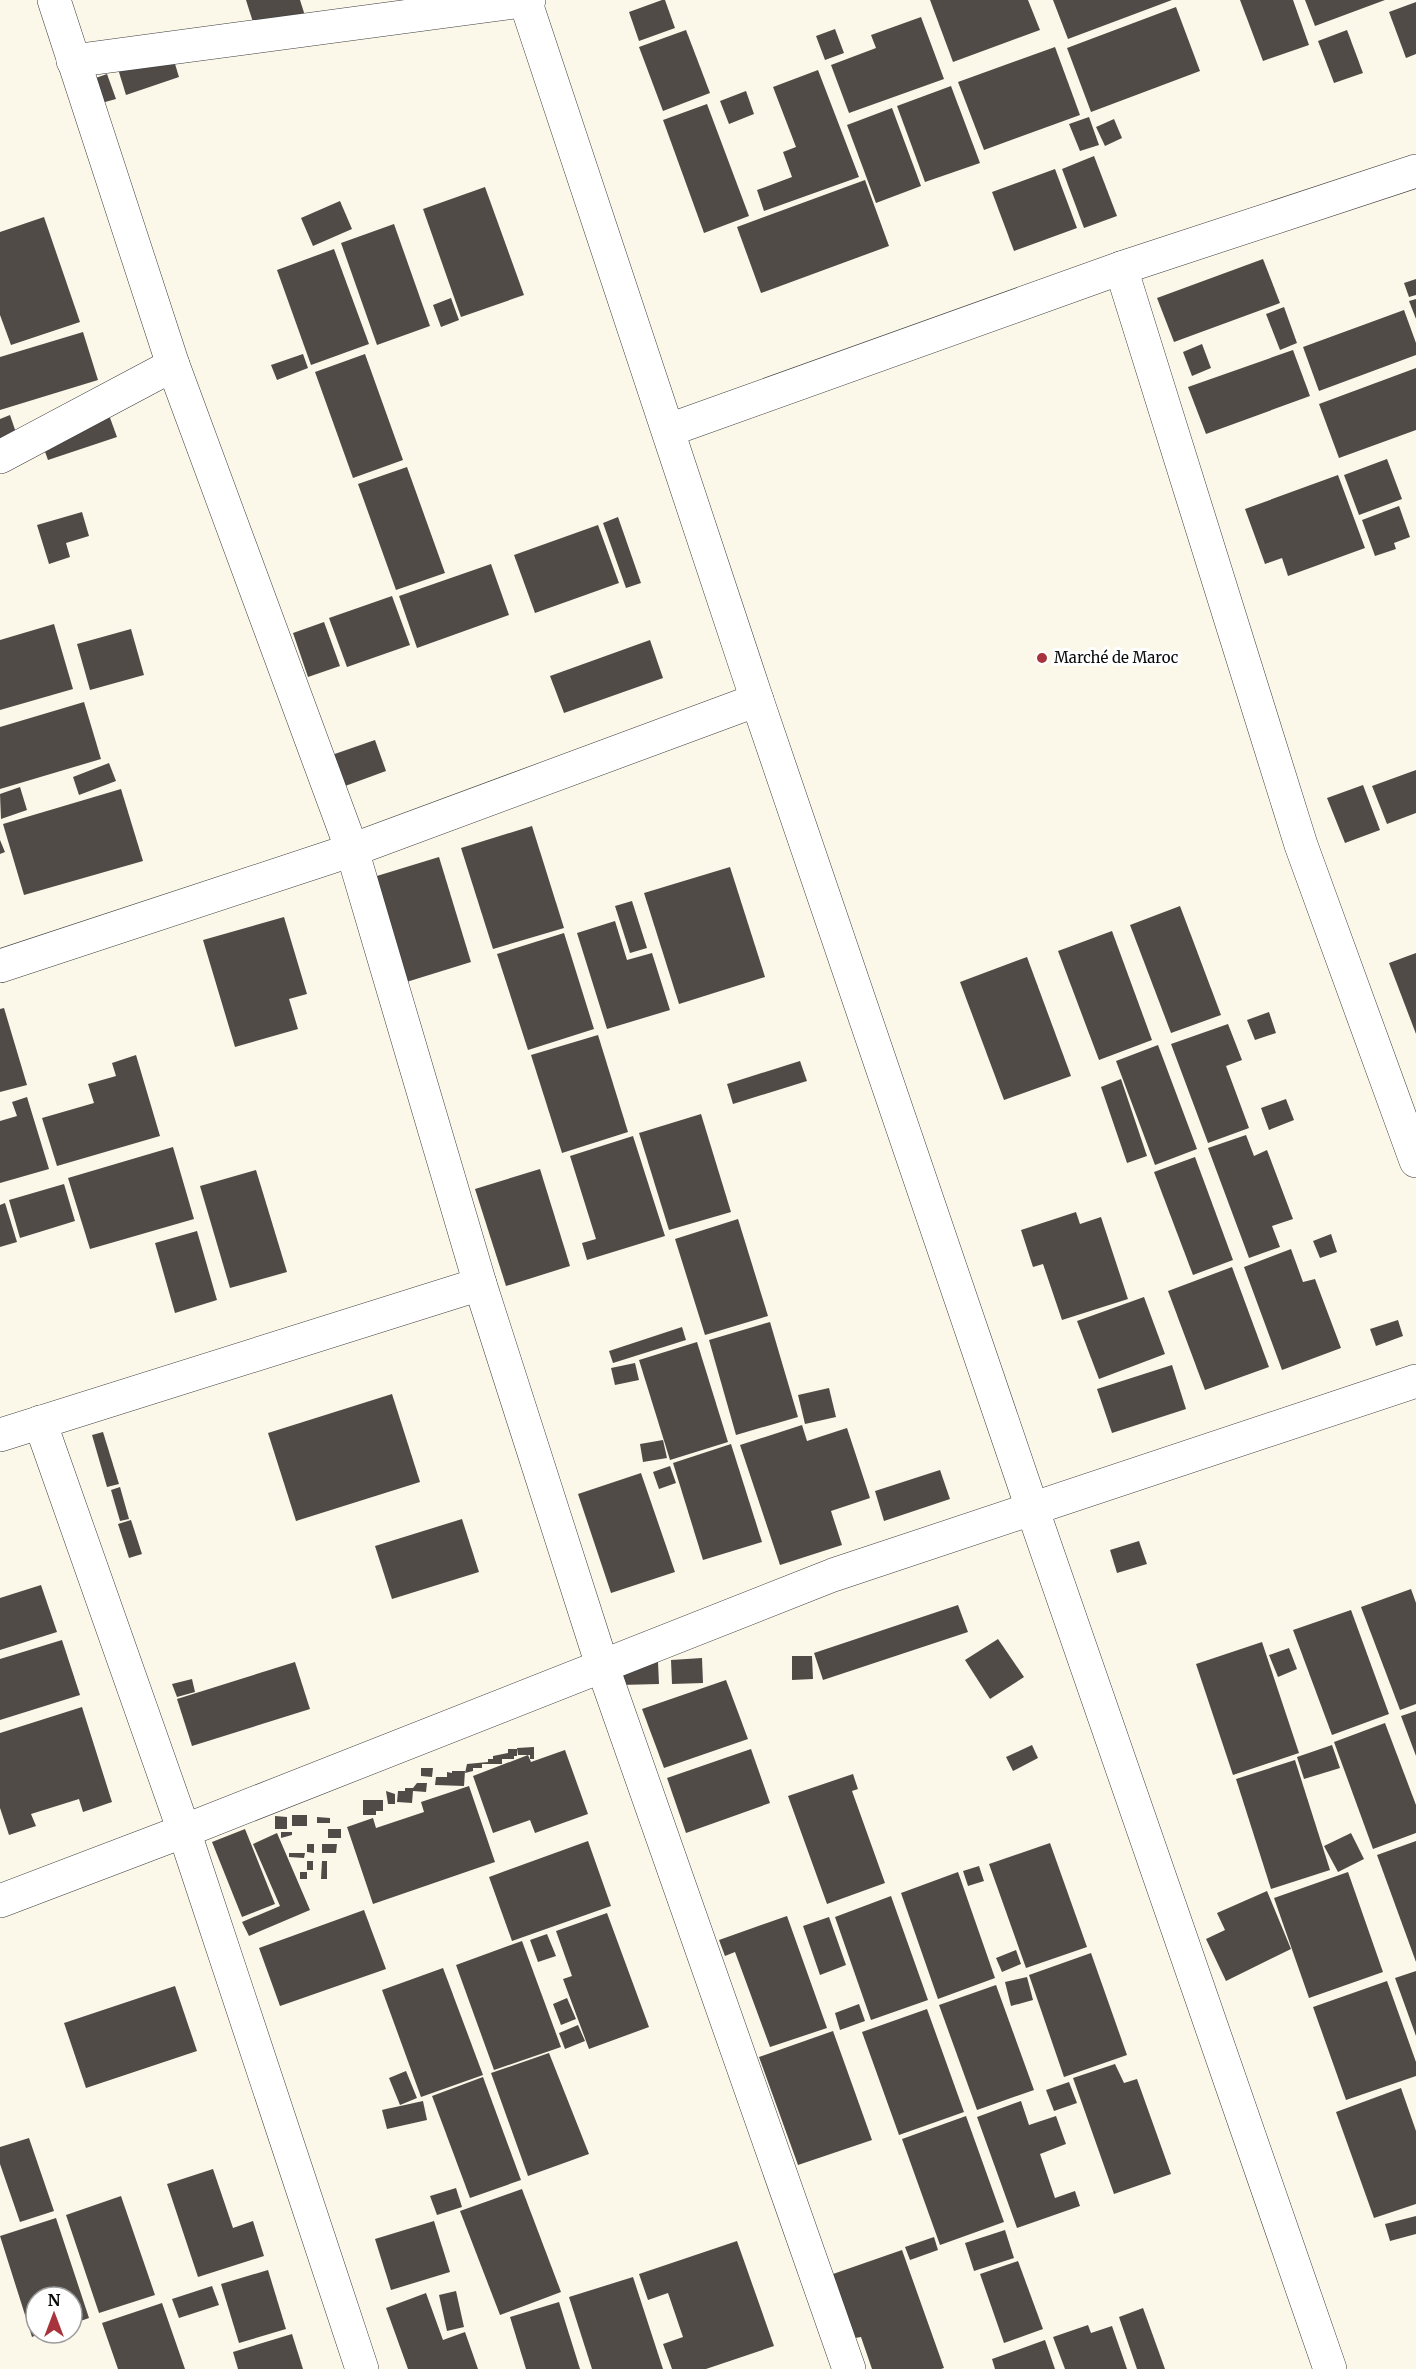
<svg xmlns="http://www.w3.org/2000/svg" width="1416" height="2369" font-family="Merriweather,serif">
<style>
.building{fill:#514b47}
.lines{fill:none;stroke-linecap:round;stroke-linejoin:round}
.minor-casing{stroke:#3c3c3c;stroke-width:34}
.minor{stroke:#fff;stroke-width:33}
.poi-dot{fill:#a7343c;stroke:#fff;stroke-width:2}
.labels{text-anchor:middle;stroke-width:6;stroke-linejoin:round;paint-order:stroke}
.poi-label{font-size:15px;fill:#090909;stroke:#fff;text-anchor:start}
</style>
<rect width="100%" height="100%" fill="#fcf8e9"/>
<g class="building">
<path d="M246 0H300L307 22 258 38Z"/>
<path d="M662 0H665L675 28 639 41 629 12Z"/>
<path d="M930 0H1028L1040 30 953 62Z"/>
<path d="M1053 0H1172L1068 39Z"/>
<path d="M1240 0H1293L1309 45 1263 61Z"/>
<path d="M1305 0H1385L1315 26Z"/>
<path d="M1416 2V54L1406 58 1389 12Z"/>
<path d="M1176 7 1200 71 1091 112 1067 48Z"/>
<path d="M921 17 944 79 849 113 831 65 876 48 871 35Z"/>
<path d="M835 29 844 53 825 60 816 36Z"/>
<path d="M686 30 710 93 663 111 639 47Z"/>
<path d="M1347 30 1363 73 1334 83 1318 41Z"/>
<path d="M1055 47 1080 115 984 150 958 82Z"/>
<path d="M171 51 179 77 126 95 118 69Z"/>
<path d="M818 70 859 177 764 211 757 190 792 177 783 152 796 147 773 87Z"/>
<path d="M107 74 116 99 98 104 90 80Z"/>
<path d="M951 86 980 163 925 182 897 106Z"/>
<path d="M746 91 754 114 729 124 720 101Z"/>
<path d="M707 104 749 216 704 233 663 120Z"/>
<path d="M892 108 921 186 876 203 847 125Z"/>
<path d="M1089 117 1099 145 1080 151 1069 124Z"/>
<path d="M1114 119 1122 138 1105 146 1096 127Z"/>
<path d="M1094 156 1117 216 1084 228 1062 169Z"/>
<path d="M1055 169 1077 228 1014 251 992 192Z"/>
<path d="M865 180 889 246 761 293 737 227Z"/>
<path d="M485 187 524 295 461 317 423 209Z"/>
<path d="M340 201 352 229 313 246 301 218Z"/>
<path d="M44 217 80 322 11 345 0 315V232Z"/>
<path d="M394 224 430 326 377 345 341 243Z"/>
<path d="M334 249 369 344 311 365 277 270Z"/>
<path d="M1263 259 1280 303 1174 342 1157 298Z"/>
<path d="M1416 279V295L1409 297 1404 283Z"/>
<path d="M451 298 459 320 441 327 433 305Z"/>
<path d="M1416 299V319L1409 301Z"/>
<path d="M1284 307 1297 343 1280 350 1266 314Z"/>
<path d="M1404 310 1416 343V355L1319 391 1303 347Z"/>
<path d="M83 332 98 380 0 410V357Z"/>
<path d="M1202 344 1211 368 1192 376 1183 352Z"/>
<path d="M1293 350 1310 396 1206 434 1188 387Z"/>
<path d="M303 354 308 368 277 380 271 365Z"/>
<path d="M365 354 403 460 353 478 315 372Z"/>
<path d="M1416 368V430L1339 458 1319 404Z"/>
<path d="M105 404 117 437 48 460 44 449Z"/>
<path d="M10 415 26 462 0 470V419Z"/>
<path d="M1387 459 1402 499 1359 515 1344 475Z"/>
<path d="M407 467 445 573 396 590 358 484Z"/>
<path d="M1338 475 1365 548 1288 576 1282 558 1265 564 1245 509Z"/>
<path d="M1399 506 1410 537 1394 543 1396 549 1375 556 1362 520Z"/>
<path d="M82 512 89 536 66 543 70 557 49 564 37 525Z"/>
<path d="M618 517 641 583 626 588 603 523Z"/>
<path d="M598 525 619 583 535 613 514 555Z"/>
<path d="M491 564 509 615 417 648 399 596Z"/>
<path d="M392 596 410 645 347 667 329 618Z"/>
<path d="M324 622 340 666 308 677 293 633Z"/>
<path d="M54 624 73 689 0 710V640Z"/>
<path d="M131 629 144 675 90 690 77 644Z"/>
<path d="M650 640 663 678 564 713 550 676Z"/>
<path d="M84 702 101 759 0 789V727Z"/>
<path d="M375 740 386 771 337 789 326 757Z"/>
<path d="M109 763 116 781 79 795 73 777Z"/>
<path d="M1416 770V813L1387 824 1372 786Z"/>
<path d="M1363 785 1380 830 1345 843 1327 798Z"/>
<path d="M20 787 27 810 1 819 0 794Z"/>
<path d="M121 789 143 861 24 895 3 824Z"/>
<path d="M532 826 564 928 493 949 461 848Z"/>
<path d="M0 840 5 852 0 854Z"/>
<path d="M439 857 471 962 400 984 367 879Z"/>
<path d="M730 867 765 977 679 1004 644 893Z"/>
<path d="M632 901 647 948 630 953 615 906Z"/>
<path d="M1180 906 1221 1015 1171 1033 1130 925Z"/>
<path d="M284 917 307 994 289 999 298 1029 235 1047 203 940Z"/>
<path d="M615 921 627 960 652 953 670 1010 607 1029 577 933Z"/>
<path d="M1112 931 1152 1040 1099 1060 1058 951Z"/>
<path d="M564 933 594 1029 528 1050 497 954Z"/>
<path d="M1416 953V1034L1389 963Z"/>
<path d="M1027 957 1071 1076 1004 1100 960 982Z"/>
<path d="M4 1008 27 1085 0 1092V1009Z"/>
<path d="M1269 1012 1276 1033 1255 1040 1247 1020Z"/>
<path d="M1228 1024 1242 1060 1226 1066 1249 1128 1208 1143 1171 1044Z"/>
<path d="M598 1035 628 1132 562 1153 531 1055Z"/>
<path d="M1158 1045 1197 1149 1155 1165 1116 1061Z"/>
<path d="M136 1055 160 1136 57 1166 42 1118 94 1103 88 1084 116 1076 112 1063Z"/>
<path d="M800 1061 807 1081 733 1104 727 1084Z"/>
<path d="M1121 1079 1147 1156 1127 1163 1101 1087Z"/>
<path d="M27 1097 49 1169 0 1183V1121L17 1116 12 1102Z"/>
<path d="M1286 1099 1294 1120 1269 1130 1261 1108Z"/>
<path d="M701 1114 731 1212 669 1230 639 1133Z"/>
<path d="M1246 1135 1254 1156 1267 1150 1293 1219 1272 1226 1280 1247 1249 1258 1208 1148Z"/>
<path d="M633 1136 665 1236 587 1260 582 1243 596 1239 570 1156Z"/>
<path d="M173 1147 194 1219 90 1249 68 1178Z"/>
<path d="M1195 1157 1233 1260 1193 1275 1154 1172Z"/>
<path d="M540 1169 570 1266 506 1286 475 1189Z"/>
<path d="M256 1170 287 1272 230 1288 200 1186Z"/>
<path d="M64 1184 75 1221 20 1238 9 1200Z"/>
<path d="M5 1203 17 1242 0 1247V1205Z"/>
<path d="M1076 1212 1080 1224 1101 1217 1128 1299 1062 1320 1043 1264 1033 1267 1021 1230Z"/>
<path d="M738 1219 768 1316 705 1335 675 1239Z"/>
<path d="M197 1231 217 1300 175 1313 155 1243Z"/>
<path d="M1331 1234 1337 1252 1320 1258 1313 1241Z"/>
<path d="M1291 1249 1303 1282 1315 1279 1341 1348 1282 1370 1244 1267Z"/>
<path d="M1232 1267 1269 1367 1205 1390 1168 1291Z"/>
<path d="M1144 1297 1165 1354 1099 1379 1077 1321Z"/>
<path d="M1398 1320 1403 1336 1376 1346 1370 1329Z"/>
<path d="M770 1322 798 1417 736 1435 709 1340Z"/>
<path d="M682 1327 686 1340 613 1363 609 1351Z"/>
<path d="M697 1342 728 1442 670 1460 639 1360Z"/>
<path d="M635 1363 639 1380 615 1385 611 1368Z"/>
<path d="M1172 1365 1186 1409 1112 1433 1097 1389Z"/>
<path d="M829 1388 836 1417 805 1424 798 1395Z"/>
<path d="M392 1394 420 1482 296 1521 268 1433Z"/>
<path d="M802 1425 807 1441 847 1428 870 1498 831 1511 842 1545 780 1565 740 1445Z"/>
<path d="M103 1432 119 1484 107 1487 92 1435Z"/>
<path d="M663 1440 667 1458 643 1462 640 1444Z"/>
<path d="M731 1444 762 1542 703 1560 673 1463Z"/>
<path d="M670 1466 676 1483 659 1489 653 1472Z"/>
<path d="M940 1470 950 1499 884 1521 875 1491Z"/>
<path d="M641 1473 675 1572 611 1593 578 1494Z"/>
<path d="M120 1487 129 1519 120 1521 111 1490Z"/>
<path d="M462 1519 479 1572 392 1599 375 1546Z"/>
<path d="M131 1520 142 1554 129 1558 118 1524Z"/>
<path d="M1139 1541 1147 1564 1117 1573 1110 1550Z"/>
<path d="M41 1585 57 1632 0 1650V1598Z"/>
<path d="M1411 1589 1416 1603V1704L1400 1710 1361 1607Z"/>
<path d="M958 1605 968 1632 823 1680 814 1653Z"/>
<path d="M1351 1610 1389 1714 1332 1735 1293 1630Z"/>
<path d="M998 1639 1024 1677 990 1699 965 1660Z"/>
<path d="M62 1640 80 1695 0 1720V1659Z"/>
<path d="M1262 1642 1299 1753 1233 1775 1196 1664Z"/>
<path d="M1289 1648 1297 1669 1278 1677 1269 1655Z"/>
<path d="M792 1656H812L813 1679 792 1680Z"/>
<path d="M702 1658 703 1683 672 1684 671 1660Z"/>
<path d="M295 1662 310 1709 192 1746 177 1699Z"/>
<path d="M658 1662 659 1684 620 1685 619 1663Z"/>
<path d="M192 1679 195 1692 177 1697 172 1684Z"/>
<path d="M726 1680 748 1739 664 1768 642 1709Z"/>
<path d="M82 1707 112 1802 83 1812 79 1799 31 1814 36 1826 9 1835 0 1808V1733Z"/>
<path d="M1416 1711V1756L1401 1716Z"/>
<path d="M1385 1723 1416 1805V1833L1373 1849 1334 1742Z"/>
<path d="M1032 1745 1038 1758 1013 1771 1006 1757Z"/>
<path d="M1332 1745 1340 1768 1304 1779 1297 1757Z"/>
<path d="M534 1747V1759H530V1755H518L517 1748Z"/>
<path d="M508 1749H517V1756H514V1759H502V1764H482V1768H473V1771L465 1773 467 1764 488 1762V1759H493V1756L508 1753Z"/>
<path d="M751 1749 770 1803 686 1833 667 1778Z"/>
<path d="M565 1750 588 1814 535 1833 530 1820 493 1833 473 1776 528 1755 531 1762Z"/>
<path d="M1295 1760 1330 1870 1271 1889 1236 1779Z"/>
<path d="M421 1768H433L432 1777 421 1776Z"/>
<path d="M452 1771H465L464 1786 435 1785 436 1777H447V1772L452 1773Z"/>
<path d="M853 1774 858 1789 852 1791 885 1883 827 1904 788 1796Z"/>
<path d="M417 1783H427L426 1792 413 1791 412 1803 397 1802 398 1791H405V1788H413Z"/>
<path d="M469 1786 495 1862 373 1904 347 1827 373 1818 376 1828 424 1812 421 1802Z"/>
<path d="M386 1791 395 1794V1804H388Z"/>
<path d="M363 1800H383V1811H376V1815H363Z"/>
<rect x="292" y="1815" width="15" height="11"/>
<path d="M275 1816 287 1817V1829H275Z"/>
<path d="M317 1817 330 1818V1823H317Z"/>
<path d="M245 1829 275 1904 242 1917 212 1842Z"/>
<rect x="328" y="1829" width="13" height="9"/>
<path d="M281 1832H292V1835L281 1838Z"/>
<path d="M277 1833 310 1910 249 1936 242 1922 280 1906 253 1844Z"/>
<path d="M1351 1833 1364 1859 1338 1872 1324 1846Z"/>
<path d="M588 1841 611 1906 512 1941 489 1877Z"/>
<path d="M1416 1841V1962L1377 1855Z"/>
<path d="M1050 1843 1087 1947 1026 1968 989 1864Z"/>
<path d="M307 1844H314V1853L307 1852Z"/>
<path d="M322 1844H337L336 1853H322Z"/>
<path d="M289 1853H305L304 1858 289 1857Z"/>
<rect x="307" y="1861" width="6" height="9"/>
<path d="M322 1861H327V1879H321Z"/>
<path d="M979 1866 984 1881 968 1886 963 1871Z"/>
<rect x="300" y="1872" width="7" height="7"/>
<path d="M958 1872 995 1978 938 1999 901 1893Z"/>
<path d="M1348 1872 1383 1972 1309 1998 1274 1898Z"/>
<path d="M1267 1891 1291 1949 1226 1981 1206 1939 1225 1930 1217 1913Z"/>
<path d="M891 1896 928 2000 871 2020 835 1917Z"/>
<path d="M364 1910 386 1969 280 2006 259 1948Z"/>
<path d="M607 1913 649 2027 589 2049 563 1979 572 1976 556 1931Z"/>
<path d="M787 1916 827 2028 770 2047 735 1952 725 1956 719 1940Z"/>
<path d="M829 1917 846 1965 820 1975 803 1926Z"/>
<path d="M547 1934 556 1956 538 1962 530 1940Z"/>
<path d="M522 1941 561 2047 494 2070 456 1965Z"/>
<path d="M1016 1950 1021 1964 1002 1972 996 1958Z"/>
<path d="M1091 1953 1127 2055 1064 2077 1029 1975Z"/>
<path d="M443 1968 483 2075 421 2097 382 1990Z"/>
<path d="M1416 1971V2036L1395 1978Z"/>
<path d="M1027 1977 1033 2000 1011 2006 1005 1982Z"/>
<path d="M1387 1981 1416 2062V2076L1346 2100 1313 2007Z"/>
<path d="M996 1985 1034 2090 977 2110 939 2005Z"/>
<path d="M175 1986 197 2051 86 2088 64 2023Z"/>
<path d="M567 1998 576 2019 561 2025 553 2004Z"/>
<path d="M859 2004 865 2021 840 2030 835 2013Z"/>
<path d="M927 2009 964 2112 899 2135 862 2032Z"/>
<path d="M578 2025 585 2041 565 2049 559 2033Z"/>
<path d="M833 2031 872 2140 798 2165 759 2057Z"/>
<path d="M549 2053 589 2154 528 2176 491 2073Z"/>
<path d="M1115 2064 1124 2083 1137 2079 1171 2174 1114 2194 1073 2078Z"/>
<path d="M406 2071 417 2098 400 2105 389 2078Z"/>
<path d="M483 2077 521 2180 470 2198 432 2096Z"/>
<path d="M1069 2082 1077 2103 1054 2111 1046 2090Z"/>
<path d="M1401 2088 1416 2131V2204L1374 2218 1336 2112Z"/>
<path d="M423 2101 427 2120 387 2129 382 2110Z"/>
<path d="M1021 2101 1029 2125 1056 2116 1066 2144 1040 2154 1055 2198 1075 2191 1080 2206 1017 2228 977 2117Z"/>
<path d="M966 2116 1004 2222 940 2245 902 2139Z"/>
<path d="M29 2138 54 2211 20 2222 0 2164V2147Z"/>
<path d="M213 2169 233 2228 253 2221 264 2256 198 2277 167 2184Z"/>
<path d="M456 2188 462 2207 437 2215 430 2196Z"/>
<path d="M522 2189 561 2292 500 2315 460 2211Z"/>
<path d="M121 2196 155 2295 99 2313 66 2215Z"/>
<path d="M1416 2216V2234L1390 2241 1385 2224Z"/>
<path d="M56 2218 89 2318 72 2324V2297H36V2333H42L32 2337 0 2236Z"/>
<path d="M434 2221 450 2272 391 2290 375 2239Z"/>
<path d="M1005 2230 1014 2258 974 2271 965 2243Z"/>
<path d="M934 2237 938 2250 910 2260 905 2247Z"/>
<path d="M737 2241 774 2346 706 2369H672L663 2344 683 2337 668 2293 648 2300 639 2274Z"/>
<path d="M902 2250 944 2368 941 2369H872L861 2337 855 2338 833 2274Z"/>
<path d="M1018 2261 1043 2329 1004 2343 980 2274Z"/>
<path d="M268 2270 286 2329 239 2343 221 2284Z"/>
<path d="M633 2277 663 2369H592L569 2297Z"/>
<path d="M212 2286 219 2305 179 2318 172 2299Z"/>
<path d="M456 2291 464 2327 447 2331 439 2295Z"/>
<path d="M426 2293 443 2340 465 2332 478 2369H408L386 2308Z"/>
<path d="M559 2302 580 2369H526L510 2317Z"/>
<path d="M162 2303 185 2369H118L102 2323Z"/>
<path d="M1143 2308 1165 2369H1137L1119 2317Z"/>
<path d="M1088 2325 1091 2333 1112 2326 1127 2369H1065L1053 2337Z"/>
<path d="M292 2334 303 2369H238L233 2352Z"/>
<path d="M1045 2340 1055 2369H995L992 2359Z"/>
</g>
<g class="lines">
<g class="minor-casing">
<g id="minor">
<path d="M54 0 173 365 352 850 480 1284 602 1665 849 2369"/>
<path d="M525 0 757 700 1032 1508 1330 2369"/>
<path d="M73 61 529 0"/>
<path d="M1121 268 1301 845 1416 1161"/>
<path d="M669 430 1121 268 1416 171"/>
<path d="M0 457 173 365"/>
<path d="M0 966 352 850 757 700"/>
<path d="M40 1422 184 1831 362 2369"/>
<path d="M0 1435 480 1284"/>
<path d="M0 1901 184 1831 833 1575 1416 1381"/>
</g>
</g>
<use href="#minor" class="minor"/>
</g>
<circle class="poi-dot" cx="1042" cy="658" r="6"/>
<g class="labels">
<g class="poi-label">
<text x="1054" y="663">Marché de Maroc</text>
</g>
</g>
<g transform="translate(54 2315)"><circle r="28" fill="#ffffff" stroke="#9d9d9d" stroke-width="1.5"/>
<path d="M0-4.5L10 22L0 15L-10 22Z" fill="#a7343c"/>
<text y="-9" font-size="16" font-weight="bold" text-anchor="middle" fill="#090909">N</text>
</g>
</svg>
